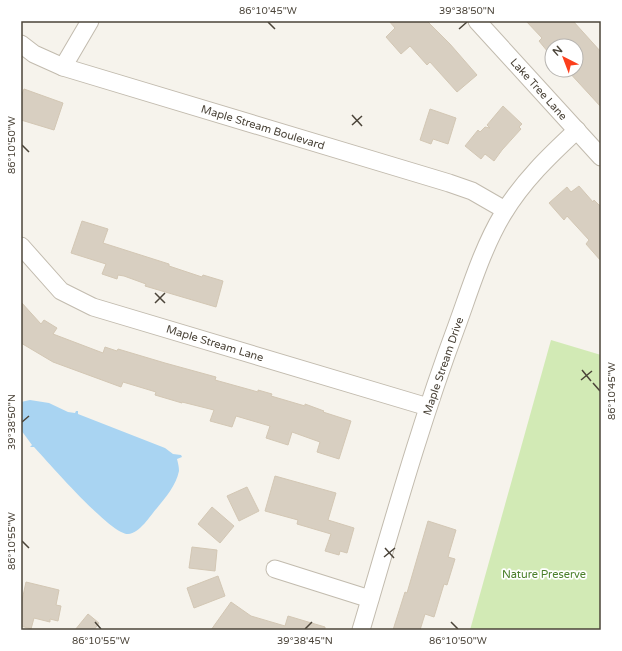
<svg xmlns="http://www.w3.org/2000/svg" width="622" height="651" font-family="'Varela Round',sans-serif">
<style>
.green{fill:#d2eab5}
.water{fill:#a9d4f2}
.building{fill:#d8cfc1;stroke:#d3c7b4}
.lines{fill:none;stroke-linecap:round;stroke-linejoin:round}
.minor-casing{stroke:#c2bbae;stroke-width:19}
.minor{stroke:#fff;stroke-width:17}
.ticks{fill:none;stroke:#4b4439;stroke-width:1.5}
.labels{text-anchor:middle;stroke-width:3.5;stroke-linejoin:round;paint-order:stroke}
.street-label{font-size:11px;fill:#4b4439;stroke:#fff}
.park-label{font-size:11px;fill:#4a7f2a;stroke:#fff}
.neatline{fill:none;stroke:#4b4439;stroke-width:1.5}
.ticks-label{font-size:10px;text-anchor:middle;fill:#4b4439}
</style>
<rect width="100%" height="100%" fill="#f6f3ec"/>
<path class="green" d="M551 340 601 355V630H470Z"/>
<path class="water" d="M30 400 49 403 68 412 75 413 76 411H78V414L165 448 173 454 181 455 182 457 177 459C178 463 179 467 179 471 176 485 166 497 157 508 150 516 140 533 128 534 111 535 48 462 34 447H30L32 445 21 430V402Z"/>
<g class="building">
<path d="M389 21H427L450 44 477 75 457 92 430 62 427 65 410 46 401 54 386 37 395 28Z"/>
<path d="M526 21H573L601 52V107L567 70H576V46H552V49L548 52 539 41 542 38Z"/>
<path d="M24 89 63 103 54 130 21 120V97Z"/>
<path d="M503 106 522 124 519 127 521 129 502 150 494 161 485 154 481 159 465 146 478 130 480 132 485 127 490 128 487 125Z"/>
<path d="M430 109 456 118 448 144 433 139 431 144 420 140Z"/>
<path d="M579 186 593 202 594 200 601 207V261L586 244 589 240 567 216 564 220 549 203 567 187 571 192Z"/>
<path d="M82 221 108 229 103 243 169 264V266L202 277 203 275 223 281 216 307 145 286 146 284 124 276 118 275 117 279 102 274 106 264 71 253Z"/>
<path d="M21 302 41 324 44 320 57 328 53 334 103 353 105 347 117 351 118 349 165 363 216 377 215 380 251 390 258 392V390L272 394 271 396 305 406V404L324 411 323 412 351 421 339 459 317 452 320 442 292 432 288 445 266 438 270 426 236 416 232 427 210 421 214 410 182 402V403L155 395 156 392 123 382 121 387 53 362 21 343Z"/>
<path d="M275 476 336 493 328 520 354 528 347 553 340 551 339 555 325 551 331 534 297 524 298 520 265 511Z"/>
<path d="M247 487 259 511 239 521 227 496Z"/>
<path d="M212 507 234 526 220 543 198 524Z"/>
<path d="M428 521 456 530 448 557 455 559 447 585 444 584 434 617 425 614 420 630H393L405 592 407 593Z"/>
<path d="M192 547 217 550 215 571 189 568Z"/>
<path d="M218 576 225 596 194 608 187 588Z"/>
<path d="M26 582 59 590 56 605 61 606 58 621 50 619V622L34 618 31 629 21 626V605Z"/>
<path d="M231 602 251 616 285 626 288 616 325 627V630H211Z"/>
<path d="M88 614 99 623 94 630H75Z"/>
</g>
<g class="lines">
<g class="minor-casing">
<g id="minor">
<path d="M477 21 601 157"/>
<path d="M21 44 34 54 63 67 449 183 472 191 505 210"/>
<path d="M63 67 90 21"/>
<path d="M21 246 61 291 93 307 428 407"/>
<path d="M275 569 370 599"/>
<path d="M361 630C391 529 419 427 456 328 470 290 482 249 503 214 523 181 549 156 577 130"/>
</g>
</g>
<use href="#minor" class="minor"/>
</g>
<path class="ticks" d="M268 22 275 29M459 29 467 22M352 115 362 126M352 125 362 116M22 145 29 152M155 293 165 303M155 303 165 293M582 370 591 381M581 380 592 371M593 383 600 391M22 422 29 416M22 541 29 548M385 548 394 558M384 557 395 548M95 622 101 629M451 622 458 629M305 629 312 622"/>
<g class="labels">
<g class="street-label">
<text transform="translate(539 89) rotate(48)" y="4">Lake Tree Lane</text>
<text transform="translate(263 127) rotate(17)" y="4">Maple Stream Boulevard</text>
<text transform="translate(215 343) rotate(17)" y="4">Maple Stream Lane</text>
<text transform="translate(443 366) rotate(-71)" y="4">Maple Stream Drive</text>
</g>
<g class="park-label">
<text x="544" y="578">Nature Preserve</text>
</g>
</g>
<rect width="622" height="651" fill="none" stroke="#ffffff" stroke-width="44"/>
<g transform="translate(564 58) rotate(318)"><circle r="19" fill="#ffffff" stroke="#b7b4b0"/>
<path d="M0-3L7 15L0 10L-7 15Z" fill="#fc3f1d"/>
<text y="-6" font-size="11" font-weight="bold" text-anchor="middle" fill="#4b4439">N</text>
</g>
<rect x="22" y="22" width="578" height="607" class="neatline"/>
<g class="ticks-label">
<text x="268" y="14">86°10'45"W</text>
<text x="467" y="14">39°38'50"N</text>
<text transform="translate(11 145) rotate(-90)" y="4">86°10'50"W</text>
<text transform="translate(611 391) rotate(-90)" y="4">86°10'45"W</text>
<text transform="translate(11 422) rotate(-90)" y="4">39°38'50"N</text>
<text transform="translate(11 541) rotate(-90)" y="4">86°10'55"W</text>
<text x="101" y="644">86°10'55"W</text>
<text x="305" y="644">39°38'45"N</text>
<text x="458" y="644">86°10'50"W</text>
</g>
</svg>
